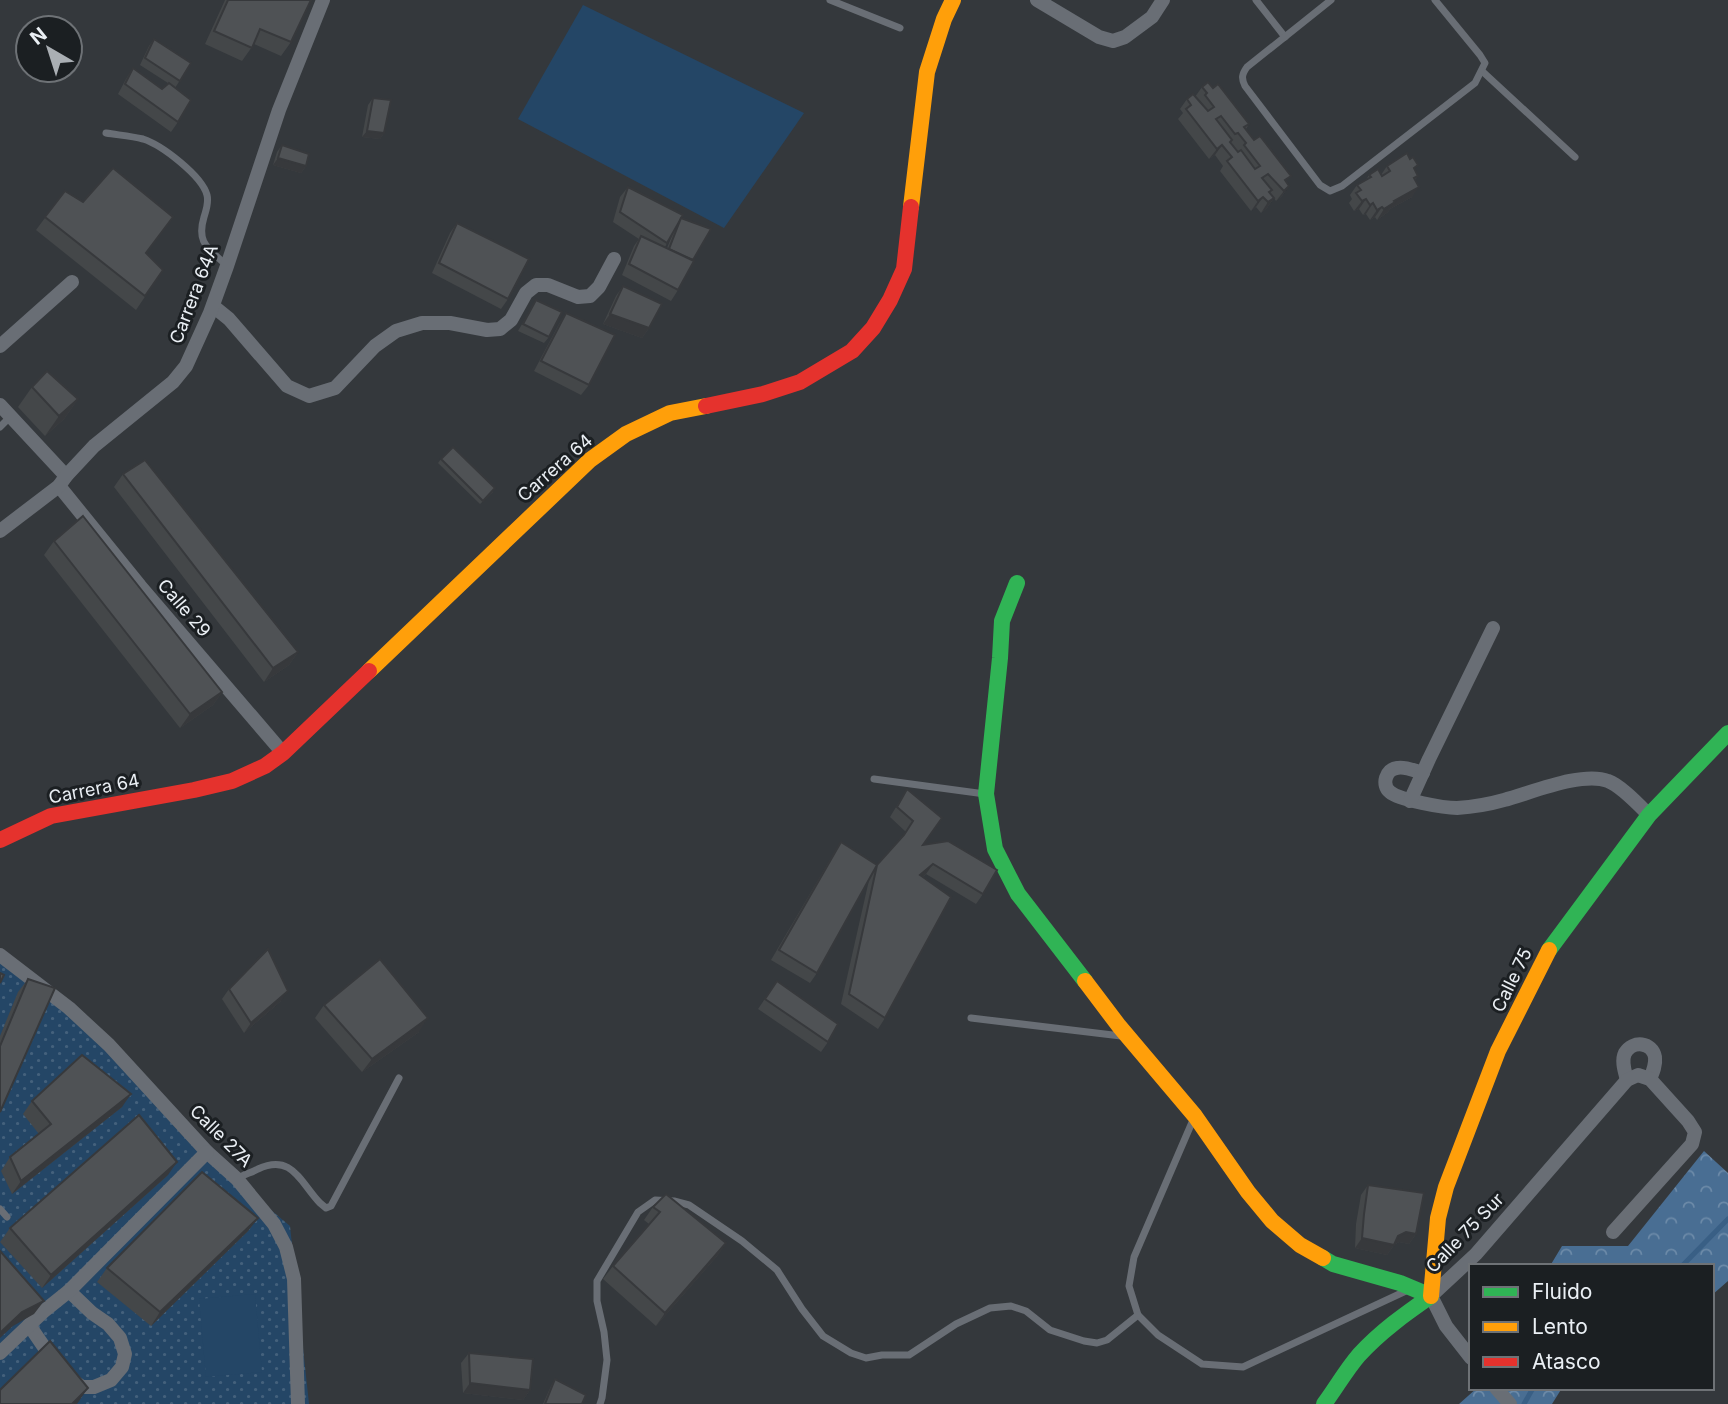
<svg xmlns="http://www.w3.org/2000/svg" width="1728" height="1404" font-family="Inter,sans-serif">
<style>
.grass{fill:url(#grass-dots)}
.forest{fill:url(#forest-crowns)}
.pitch{fill:#244666}
.lines{fill:none;stroke-linecap:round;stroke-linejoin:round}
.stream{stroke:#395f85;stroke-width:5}
.lane{stroke:#696e75;stroke-width:7}
.street{stroke:#696e75;stroke-width:14}
.fast{stroke:#30b455;stroke-width:16}
.slow{stroke:#ff9f0a;stroke-width:16}
.jam{stroke:#e5322d;stroke-width:16}
.wall{fill:#444749;fill-rule:evenodd}
.shaded-wall{fill:#37393c}
.building{fill:#4f5255;stroke:#37393c;stroke-width:2;fill-rule:evenodd}
.labels{text-anchor:middle;stroke-width:6;stroke-linejoin:round;paint-order:stroke}
.street-label{font-size:18px;fill:#eaeff4;stroke:#1b1f22}
</style>
<defs>
<pattern id="grass-dots" width="8" height="8" patternUnits="userSpaceOnUse" patternTransform="scale(1.75)"><rect width="8" height="8" fill="#244666"/><path d="M2 2h.1M6 6h.1" fill="none" stroke="#44617c" stroke-width="1.8" stroke-linecap="round"/></pattern>
<pattern id="forest-crowns" width="20" height="18" patternUnits="userSpaceOnUse" patternTransform="scale(1.75)"><rect width="20" height="18" fill="#496e93"/><path d="M2 6a3 3 0 1 1 6 0M12 15a3 3 0 1 1 6 0" fill="none" stroke="#6c8aa8"/></pattern>
</defs>
<rect width="100%" height="100%" fill="#34383c"/>
<path class="grass" d="M0 961 90 1031 182 1135 290 1226 309 1404H0Z"/>
<g class="forest">
<path d="M1704 1151 1728 1173V1281L1712 1295V1266H1550L1562 1246H1628Z"/>
<path d="M1477 1388H1562L1552 1404H1459Z"/>
</g>
<g class="pitch">
<path d="M583 5 804 113 724 228 518 119Z"/>
<path d="M255 1294 262 1372 206 1377 199 1299Z"/>
</g>
<g class="lines">
<g class="stream">
<path d="M1682 1266 1728 1219"/>
<path d="M1524 1404 1533 1388"/>
</g>
<g class="lane">
<path d="M830 0 900 28"/>
<path d="M1256 0 1285 37"/>
<path d="M1331 0 1247 67C1242 74 1241 78 1245 86L1320 185 1330 191 1342 186 1475 83 1485 63 1480 55 1435 0"/>
<path d="M1482 71 1575 157"/>
<path d="M106 133C118 135 131 136 143 139 162 145 202 176 207 195 209 203 206 210 204 217 196 244 209 248 227 266"/>
<path d="M0 427 11 416"/>
<path d="M874 779 985 794"/>
<path d="M971 1018 1121 1036"/>
<path d="M1193 1120 1134 1257 1129 1286 1138 1315 1158 1335 1202 1364 1243 1367 1408 1290"/>
<path d="M237 1179C244 1174 251 1173 258 1169 292 1153 300 1182 320 1203L326 1208 331 1206 399 1078"/>
<path d="M0 1209 7 1217"/>
<path d="M600 1404 602 1398 607 1360 604 1332 597 1301V1281L638 1212 655 1200 674 1201 689 1205 742 1241 777 1270 802 1309 823 1336 851 1353 866 1358 882 1355H909L956 1324 990 1308 1011 1306 1026 1311 1050 1330 1084 1341 1097 1343 1107 1340 1138 1315"/>
</g>
<g class="street">
<path d="M1037 0 1099 37 1113 41 1125 37 1152 17 1163 0"/>
<path d="M213 306 229 319 287 386 309 396 335 388 375 346 396 331 422 323H450L487 330 500 329 511 320 526 293 536 285H548L578 297 590 296 599 287 614 259"/>
<path d="M0 346 72 282"/>
<path d="M0 405 66 476"/>
<path d="M59 486 140 586 283 753"/>
<path d="M0 531 59 486 66 476 94 446 173 382 186 366 210 313 227 266 279 110 323 0"/>
<path d="M1423 773C1415 771 1405 766 1397 768 1386 769 1381 785 1390 792 1399 800 1444 808 1457 808 1472 807 1490 804 1504 800 1531 793 1582 771 1608 781 1620 785 1639 805 1649 815"/>
<path d="M1410 801 1429 759 1493 628"/>
<path d="M0 955 69 1008 109 1045 207 1152 237 1179 274 1224 286 1247 294 1279 298 1404"/>
<path d="M1627 1080C1625 1072 1621 1061 1625 1053 1633 1040 1652 1042 1655 1057 1656 1065 1653 1072 1650 1079"/>
<path d="M69 1291 92 1313 108 1324 120 1338 125 1354 122 1367 111 1380 94 1387H82L72 1380"/>
<path d="M29 1325 53 1360"/>
<path d="M0 1353 44 1311 69 1291 207 1152"/>
<path d="M1471 1358 1446 1326 1431 1296 1476 1254 1627 1080 1638 1075 1650 1079 1688 1121 1695 1132 1692 1144 1613 1232"/>
<path d="M1496 1388 1510 1404"/>
</g>
<g class="fast">
<path d="M1017 583 1002 621 1000 658 986 794 995 849 1018 894 1085 981"/>
<path d="M1549 950 1649 815 1728 733"/>
<path d="M1323 1258 1333 1264 1400 1283 1431 1296"/>
<path d="M1324 1404C1336 1388 1346 1370 1359 1355 1380 1332 1405 1314 1431 1296"/>
</g>
<g class="slow">
<path d="M911 207 927 72 944 19 953 0"/>
<path d="M369 671 590 460 626 434 670 413 706 406"/>
<path d="M1085 981 1119 1026 1195 1116 1248 1192 1272 1221 1300 1245 1323 1258"/>
<path d="M1431 1296 1438 1218 1446 1187 1498 1051 1549 950"/>
</g>
<g class="jam">
<path d="M706 406 763 394 800 382 852 351 873 328 890 300 904 269 911 207"/>
<path d="M0 840 51 816 194 790 232 781 265 766 283 753 369 671"/>
</g>
</g>
<g class="wall">
<path d="M225 0H311L291 42 281 56 254 44 242 61 205 44Z"/>
<path d="M154 39 191 63 175 88 178 122 171 132 118 94 126 79 133 68 162 89 168 83 140 65 149 46Z"/>
<path d="M1202 87 1213 88 1249 124 1246 129 1289 186 1282 196 1276 201 1274 198 1267 208 1261 213 1256 207 1251 211 1220 171 1223 166 1215 155 1209 159 1178 119 1183 113 1180 109 1187 99 1195 97Z"/>
<path d="M373 98 384 133 380 139 362 137 368 105Z"/>
<path d="M282 145 306 166 301 173 273 165 277 152Z"/>
<path d="M1387 166 1415 170 1418 176 1415 180 1412 197 1390 209 1388 212 1377 220 1375 217 1370 220 1366 214 1363 215 1359 209 1354 211 1349 203 1352 199 1350 195 1357 185 1366 180 1369 175H1381Z"/>
<path d="M628 187 681 218 678 290 671 301 622 275 634 246 639 239 613 222 620 197ZM673 233 667 248 665 247 667 243Z"/>
<path d="M65 191 83 202 173 217 146 253 163 270 136 310 36 230Z"/>
<path d="M457 223 508 299 501 309 432 273 450 233Z"/>
<path d="M623 286 649 328 642 338 603 324 616 296Z"/>
<path d="M536 300 549 337 544 343 518 331Z"/>
<path d="M566 313 589 385 581 395 534 371 559 324Z"/>
<path d="M32 387 78 399 64 419 45 436 18 407Z"/>
<path d="M441 459 493 492 480 504 438 463Z"/>
<path d="M123 474 298 652 289 665 264 682 114 487Z"/>
<path d="M54 541 222 692 213 705 180 728 44 555Z"/>
<path d="M907 789 923 845 983 894 976 904 926 874 923 877 885 1018 878 1029 841 1004 869 880 817 973 810 983 771 960 834 853 841 842 877 865 906 832 890 817Z"/>
<path d="M28 979 0 1112V1036L18 992Z"/>
<path d="M777 981 828 1042 821 1052 758 1009Z"/>
<path d="M229 989 281 1001 244 1033 222 999Z"/>
<path d="M324 1005 419 1032 362 1072 315 1018Z"/>
<path d="M32 1101 122 1107 12 1194 1 1171 10 1157 39 1134 23 1114Z"/>
<path d="M168 1175 42 1288 0 1242 10 1228Z"/>
<path d="M1368 1185 1416 1234 1409 1244 1399 1242 1394 1245 1387 1255 1355 1248 1356 1224 1361 1195Z"/>
<path d="M653 1207 726 1243 717 1256 656 1326 603 1279 613 1266 649 1224 644 1220Z"/>
<path d="M258 1218 248 1231 151 1326 97 1282 107 1268Z"/>
<path d="M469 1353 530 1390 523 1400 463 1393 461 1363Z"/>
<path d="M555 1379 582 1404H543L551 1386Z"/>
</g>
<g class="shaded-wall">
<path d="M367 131 384 133 380 139 362 137Z"/>
<path d="M1222 145 1215 155 1209 159 1217 149Z"/>
<path d="M278 158 306 166 301 173 273 165Z"/>
<path d="M1289 186 1282 196 1276 201 1284 191Z"/>
<path d="M1419 187 1412 197 1390 209 1388 212 1377 220 1384 209 1394 201Z"/>
<path d="M1263 197 1256 207 1251 211 1258 201Z"/>
<path d="M1274 198 1267 208 1261 213 1268 202Z"/>
<path d="M1366 199 1359 209 1354 211 1362 201Z"/>
<path d="M1373 203 1366 214 1363 215 1370 205Z"/>
<path d="M1382 207 1375 217 1370 220 1377 210Z"/>
<path d="M610 314 649 328 642 338 603 324Z"/>
<path d="M78 399 64 419 45 436 59 416Z"/>
<path d="M298 652 289 665 264 682 273 668Z"/>
<path d="M222 692 213 705 180 728 190 714Z"/>
<path d="M933 864 926 874 913 886 920 875Z"/>
<path d="M288 991 281 1001 244 1033 251 1023Z"/>
<path d="M428 1018 419 1032 362 1072 372 1059Z"/>
<path d="M131 1094 122 1107 12 1194 21 1181Z"/>
<path d="M177 1162 168 1175 42 1288 51 1275Z"/>
<path d="M258 1218 248 1231 151 1326 160 1312Z"/>
<path d="M1406 1232 1416 1234 1409 1244 1399 1242 1394 1245 1387 1255 1355 1248 1362 1238 1398 1236Z"/>
<path d="M726 1243 717 1256 656 1326 665 1313Z"/>
<path d="M44 1301 34 1314 13 1326 0 1338V1333L22 1312Z"/>
<path d="M470 1383 530 1390 523 1400 463 1393Z"/>
<path d="M88 1388 77 1404H72Z"/>
</g>
<g class="building">
<path d="M228 0H311L291 42 260 29 252 48 214 31Z"/>
<path d="M154 39 191 63 180 81 145 58Z"/>
<path d="M133 68 162 89 169 83 191 100 178 122 125 84Z"/>
<path d="M1208 82 1213 88 1218 84 1249 124 1244 127 1254 140 1260 136 1291 176 1285 180 1289 186 1284 191 1268 174 1262 178 1272 190 1269 192 1274 198 1268 202 1263 197 1258 201 1227 161 1232 157 1222 145 1217 149 1186 109 1191 105 1187 99 1193 94 1208 111 1214 107 1205 95 1207 93 1202 87ZM1221 116 1235 134 1238 133 1246 143 1244 145 1260 166 1255 169 1241 150 1238 152 1230 142 1232 140 1216 119Z"/>
<path d="M373 98 391 100 384 133 367 131Z"/>
<path d="M282 145 309 154 306 166 278 158Z"/>
<path d="M1407 153 1410 159 1413 157 1418 165 1414 168 1418 176 1414 178 1419 187 1394 201 1395 202 1384 209 1382 207 1377 210 1373 203 1370 205 1366 199 1362 201 1356 193 1361 190 1357 185 1371 177 1369 175 1378 169 1382 176 1390 171 1387 166Z"/>
<path d="M113 168 173 217 146 253 163 270 145 296 45 217 65 191 83 202Z"/>
<path d="M628 187 683 215 667 243 620 212Z"/>
<path d="M681 218 711 229 693 260 669 249Z"/>
<path d="M457 223 529 259 508 299 439 263Z"/>
<path d="M641 236 694 261 678 290 629 264Z"/>
<path d="M623 286 662 304 649 328 610 314Z"/>
<path d="M536 300 562 312 549 337 523 324Z"/>
<path d="M566 313 615 335 589 385 541 361Z"/>
<path d="M47 371 78 399 59 416 32 387Z"/>
<path d="M453 447 495 488 483 501 441 459Z"/>
<path d="M145 460 298 652 273 668 123 474Z"/>
<path d="M83 516 222 692 190 714 54 541Z"/>
<path d="M907 789 942 818 923 845 948 841 997 870 983 894 933 864 920 875 951 897 885 1018 849 994 877 865 817 973 779 950 841 842 877 865 904 835 913 821 897 807Z"/>
<path d="M268 949 288 991 251 1023 229 989Z"/>
<path d="M380 959 428 1018 372 1059 324 1005Z"/>
<path d="M0 973 4 975 0 983Z"/>
<path d="M28 979 55 988 0 1112V1046Z"/>
<path d="M777 981 838 1024 828 1042 765 999Z"/>
<path d="M82 1055 131 1094 21 1181 10 1157 51 1124 32 1101Z"/>
<path d="M139 1115 177 1162 51 1275 10 1228Z"/>
<path d="M202 1172 258 1218 160 1312 107 1268Z"/>
<path d="M1368 1185 1424 1193 1416 1234 1406 1232 1398 1236 1394 1245 1362 1238 1364 1214Z"/>
<path d="M666 1194 726 1243 665 1313 613 1266 660 1212 653 1207Z"/>
<path d="M0 1251 44 1301 22 1312 0 1333Z"/>
<path d="M50 1341 88 1388 72 1404H0V1390Z"/>
<path d="M469 1353 533 1359 530 1390 470 1383Z"/>
<path d="M555 1379 586 1395 582 1404H545Z"/>
</g>
<g class="labels">
<g class="street-label">
<text transform="translate(194 294) rotate(-69)" y="6">Carrera 64A</text>
<text transform="translate(555 468) rotate(-41)" y="6">Carrera 64</text>
<text transform="translate(184 608) rotate(49)" y="6">Calle 29</text>
<text transform="translate(94 789) rotate(-11)" y="6">Carrera 64</text>
<text transform="translate(1512 980) rotate(-64)" y="6">Calle 75</text>
<text transform="translate(221 1136) rotate(45)" y="6">Calle 27A</text>
<text transform="translate(1465 1233) rotate(-46)" y="6">Calle 75 Sur</text>
</g>
</g>
<rect x="1469" y="1264" width="245" height="126" fill="#1b1f22" stroke="#6e7276" stroke-width="2"/>
<rect x="1483" y="1287" width="35" height="10" fill="#30b455" stroke="#6e7276" stroke-width="2"/>
<text x="1532" y="1299" font-size="21" fill="#eaeff4">Fluido</text>
<rect x="1483" y="1322" width="35" height="10" fill="#ff9f0a" stroke="#6e7276" stroke-width="2"/>
<text x="1532" y="1334" font-size="21" fill="#eaeff4">Lento</text>
<rect x="1483" y="1357" width="35" height="10" fill="#e5322d" stroke="#6e7276" stroke-width="2"/>
<text x="1532" y="1369" font-size="21" fill="#eaeff4">Atasco</text>
<g transform="translate(49 49) rotate(321)"><circle r="33" fill="#1b1f22" stroke="#6e7276" stroke-width="2"/>
<path d="M0-5L12 26L0 18L-12 26Z" fill="#aaafb4"/>
<text y="-10" font-size="19" font-weight="bold" text-anchor="middle" fill="#eaeff4">N</text>
</g>
</svg>
